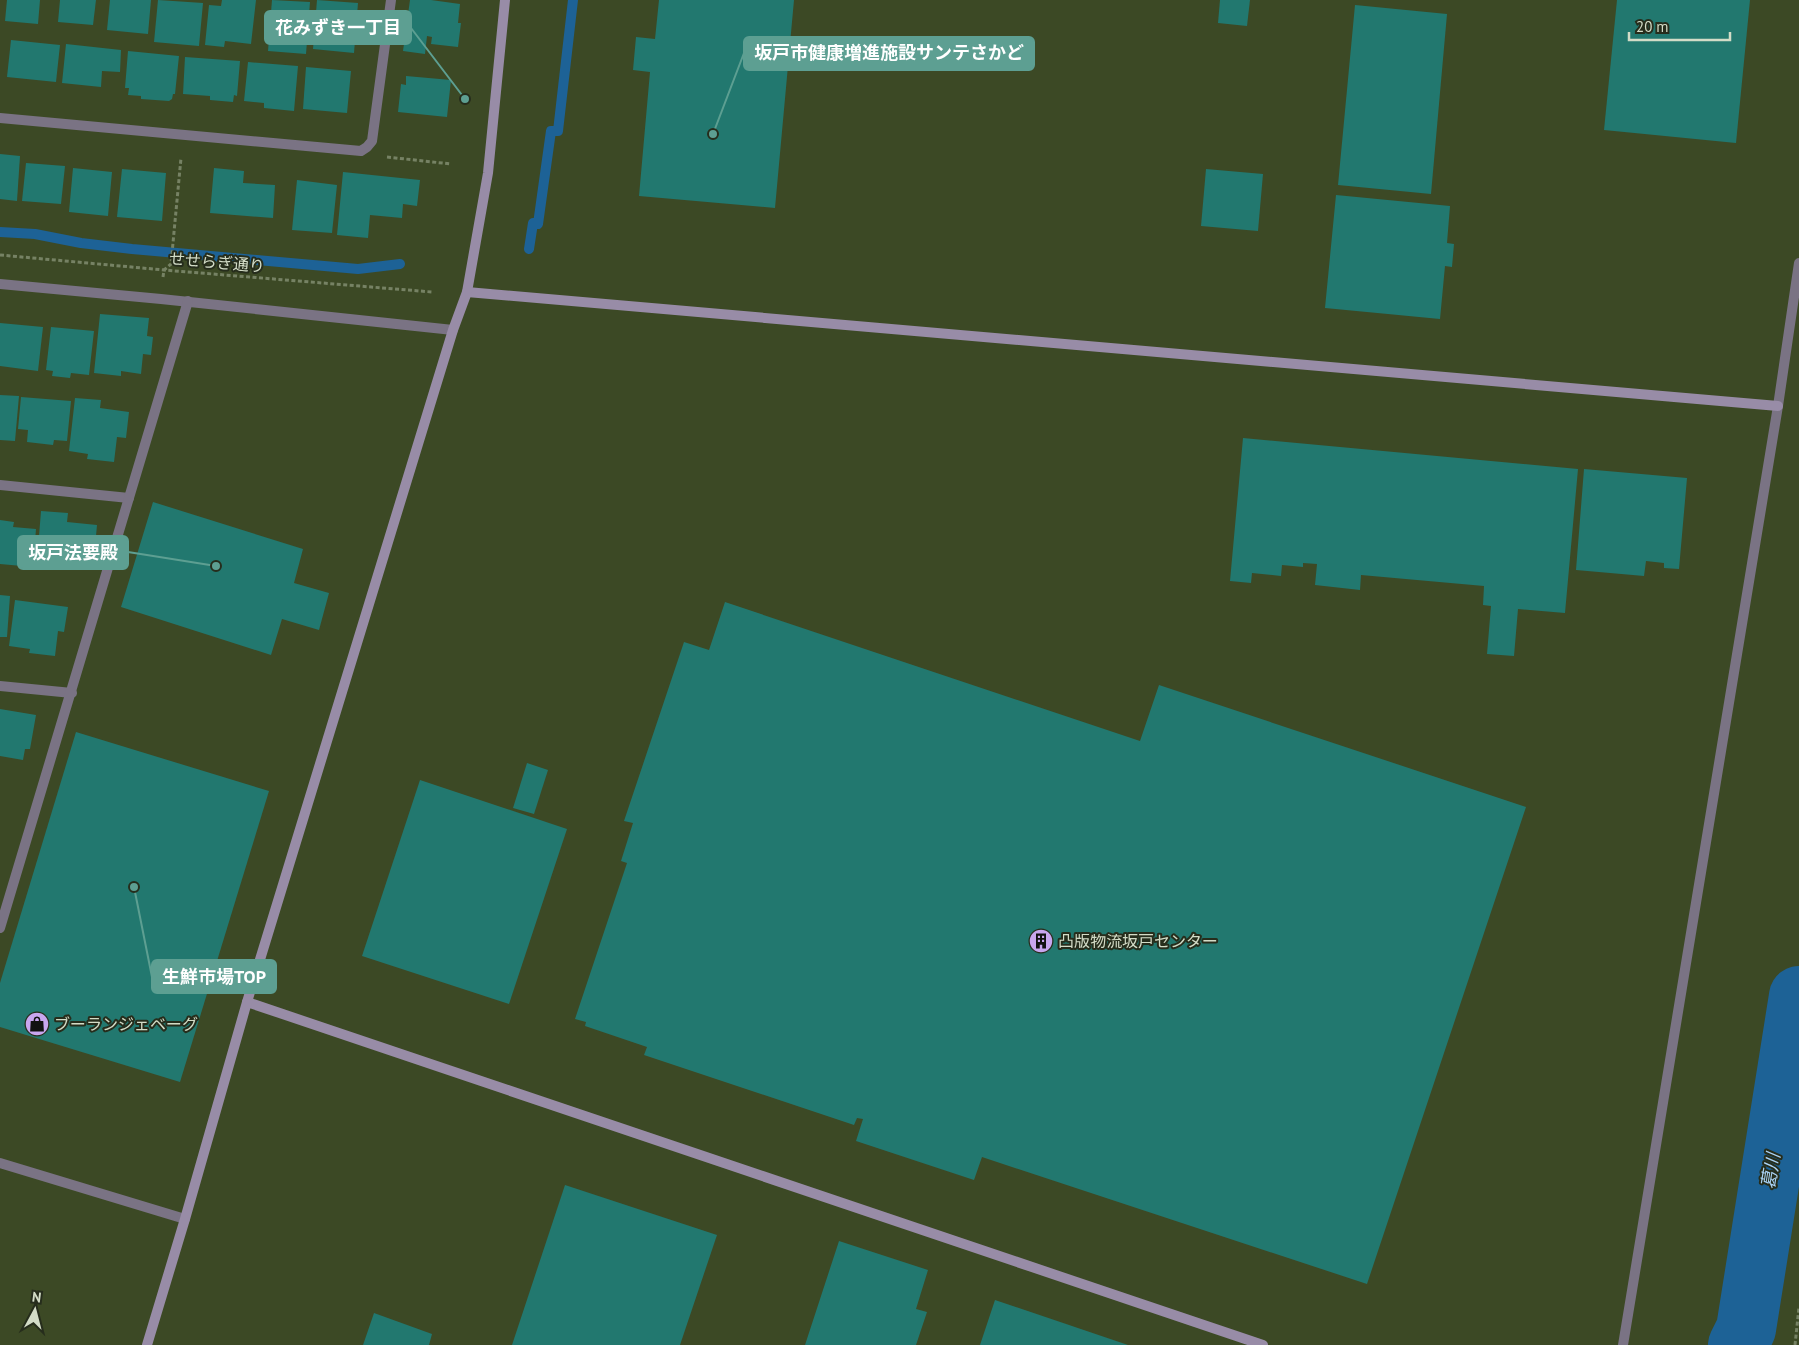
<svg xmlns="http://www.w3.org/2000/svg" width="1799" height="1345" font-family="'PT Sans','Noto Sans JP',sans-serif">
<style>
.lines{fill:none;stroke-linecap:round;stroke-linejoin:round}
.stream{stroke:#1d6296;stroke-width:10}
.river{stroke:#1d6296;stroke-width:60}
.building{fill:#22786f}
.path{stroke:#768264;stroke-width:3;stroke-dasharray:4 2.5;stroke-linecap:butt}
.street{stroke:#7a7384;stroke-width:10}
.secondary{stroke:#988ca7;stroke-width:10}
.labels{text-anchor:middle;stroke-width:4;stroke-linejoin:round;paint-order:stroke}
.street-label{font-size:16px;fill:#d3dcc7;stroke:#262d1c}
.poi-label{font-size:16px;fill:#d3dcc7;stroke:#262d1c;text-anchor:start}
.water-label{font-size:18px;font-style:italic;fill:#abd3f6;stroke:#262d1c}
.leader{fill:none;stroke:#5d9f92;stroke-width:2}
.callout-dot{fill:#5d9f92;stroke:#262d1c;stroke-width:2}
.callout{fill:#5d9f92;stroke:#5d9f92;stroke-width:2}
.callout-label{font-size:18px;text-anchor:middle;font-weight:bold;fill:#fff}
</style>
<rect width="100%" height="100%" fill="#3c4925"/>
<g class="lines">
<g class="stream">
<path d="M0 232 35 234 81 243 132 249 358 269 400 264"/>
<path d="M529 249 533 223 538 224 551 131H558L573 0"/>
</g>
<path class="river" d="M1738 1345 1746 1329 1799 996"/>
</g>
<g class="building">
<path d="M7 0H40L38 24 5 21Z"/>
<path d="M60 0H96L93 25 58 22Z"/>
<path d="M110 0H151L148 34 107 30Z"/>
<path d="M158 0 203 3 199 46 154 42Z"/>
<path d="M222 0H256L251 44 225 41 224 47 205 45 209 5 221 6Z"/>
<path d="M272 0 310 2 306 54 268 51Z"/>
<path d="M317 0 358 3 354 53 313 49Z"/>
<path d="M410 0H431L460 4 458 23H461L458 47 431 44 432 37 427 36 425 54 403 51Z"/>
<path d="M659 0H794L775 208 639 196 650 72 633 70 636 37 655 39Z"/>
<path d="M1220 0H1250L1247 26 1218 23Z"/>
<path d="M1617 0H1750L1736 143 1604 130Z"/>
<path d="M1355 5 1447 14 1431 194 1338 185Z"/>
<path d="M11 40 60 45 56 82 7 77Z"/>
<path d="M66 44 121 50 120 72 102 71 101 87 62 83Z"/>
<path d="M128 51 179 56 175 94H173L172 99 169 101 141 99V96L128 95 129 88H125Z"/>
<path d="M185 57 240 61 237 96 234 95 233 102 210 100V96L183 94Z"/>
<path d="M248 62 298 66 294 111 264 108V103L244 101Z"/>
<path d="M306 67 351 71 347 113 303 109Z"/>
<path d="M406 76 451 80 447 117 398 112 401 84 406 85Z"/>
<path d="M0 154 20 156 17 201 0 199Z"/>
<path d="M26 163 65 166 61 204 22 201Z"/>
<path d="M73 168 112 172 108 216 69 212Z"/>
<path d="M214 168 244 171 243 183 275 185 273 218 210 213Z"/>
<path d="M122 169 166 173 162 221 117 217Z"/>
<path d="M1206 169 1263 174 1258 231 1201 226Z"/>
<path d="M343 172 420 180 417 206 403 204 402 218 370 215 368 238 337 235Z"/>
<path d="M297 180 337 185 332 233 292 230Z"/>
<path d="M1336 195 1450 206 1447 243 1454 244 1452 267 1445 266 1440 319 1325 308Z"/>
<path d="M100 314 149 318 147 336 153 337 151 355 143 354 141 374 121 371V376L94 373Z"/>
<path d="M0 323 43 327 38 371 0 366Z"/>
<path d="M51 327 94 331 89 375 71 373 70 378 52 376 53 371 46 370Z"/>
<path d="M0 395 19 396 15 441 0 440Z"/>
<path d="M21 397 71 401 67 441 54 440 53 445 27 442 28 430 18 429Z"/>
<path d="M75 398 101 400 100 408 129 412 126 438 117 437 114 462 87 459 88 454 69 451Z"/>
<path d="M1243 438 1578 469 1565 613 1518 609 1514 656 1487 654 1491 606 1483 605 1484 586 1361 575 1360 590 1315 585 1317 564 1303 563V567L1282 565 1281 576 1252 573 1251 583 1230 581Z"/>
<path d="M1584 469 1687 478 1679 569 1664 568V563L1646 561 1644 576 1576 570Z"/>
<path d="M153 502 303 549 294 583 329 593 319 630 282 619 271 655 121 607Z"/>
<path d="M41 511 68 513 67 522 97 525 95 547 89 546V552L84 551 82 565 37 561Z"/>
<path d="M0 520 14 522 13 527 36 529 33 567 0 564Z"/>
<path d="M0 595 10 596 7 637H0Z"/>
<path d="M15 600 68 607 64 632 58 631 55 656 29 653 30 649 9 646Z"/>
<path d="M725 602 1140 741 1159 685 1526 807 1367 1284 982 1157 974 1180 856 1141 863 1119 857 1118 854 1125 644 1055 647 1047 585 1026 586 1022 575 1019 627 863 621 861 633 823 624 821 684 642 709 650Z"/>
<path d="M0 709 36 715 30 749H25L23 760 0 756Z"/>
<path d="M76 732 269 791 180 1082 0 1027V983Z"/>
<path d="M527 763 548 770 534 814 513 808Z"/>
<path d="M420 780 567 829 509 1004 362 956Z"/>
<path d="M565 1185 717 1235 680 1345H512Z"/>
<path d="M839 1241 928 1270 916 1309 927 1312 916 1345H805Z"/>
<path d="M995 1300 1128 1345H980Z"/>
<path d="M374 1313 432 1334 429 1345H363Z"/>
</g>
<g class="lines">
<g class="path">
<path d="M387 157 451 164"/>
<path d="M0 255 164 270 432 292"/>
<path d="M163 277 164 270 171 264 181 158"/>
<path d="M1795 1345 1799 1307"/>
</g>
<g class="street">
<path d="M0 118 361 151 367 147 372 141 391 0"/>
<path d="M0 284 161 299 453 330"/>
<path d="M0 485 129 498"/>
<path d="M0 686 72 693"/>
<path d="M0 928 188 301"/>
<path d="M0 1163 185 1219"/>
<path d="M1623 1345 1778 406 1799 263"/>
</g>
<g class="secondary">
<path d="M467 292 1778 406"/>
<path d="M247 1002 1263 1345"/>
<path d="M147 1345 185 1219 247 1002 453 330 467 292 488 173 505 0"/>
</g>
</g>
<defs>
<g id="building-disc" transform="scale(1.25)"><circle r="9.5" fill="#c8a6ef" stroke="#262d1c"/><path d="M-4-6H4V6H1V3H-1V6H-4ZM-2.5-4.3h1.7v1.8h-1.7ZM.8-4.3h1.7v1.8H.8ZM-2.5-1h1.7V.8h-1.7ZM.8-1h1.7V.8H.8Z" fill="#111"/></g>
<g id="shop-disc" transform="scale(1.25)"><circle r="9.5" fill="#c8a6ef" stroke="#262d1c"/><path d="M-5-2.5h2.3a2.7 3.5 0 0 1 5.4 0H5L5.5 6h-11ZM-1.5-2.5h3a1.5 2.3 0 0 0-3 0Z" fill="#111"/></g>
</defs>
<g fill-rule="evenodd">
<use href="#building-disc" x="1041" y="941"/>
<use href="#shop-disc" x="37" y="1024"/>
</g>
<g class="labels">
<g class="street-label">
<text transform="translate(217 262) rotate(5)" y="6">せせらぎ通り</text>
</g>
<g class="poi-label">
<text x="1058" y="947">凸版物流坂戸センター</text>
<text x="54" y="1030">ブーランジェベーグ</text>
</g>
<g class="water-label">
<text transform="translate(1771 1171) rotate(-81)" y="6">葛川</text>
</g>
</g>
<path class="leader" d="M465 99L411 28M713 134L744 53M216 566L128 552M134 887L152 977"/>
<g class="callout-dot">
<circle cx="465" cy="99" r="5"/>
<circle cx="713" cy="134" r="5"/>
<circle cx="216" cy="566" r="5"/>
<circle cx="134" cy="887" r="5"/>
</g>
<g class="callout">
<rect x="265" y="11" width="146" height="33" rx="5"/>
<rect x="744" y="37" width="290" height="33" rx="5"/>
<rect x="18" y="536" width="110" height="33" rx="5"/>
<rect x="152" y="960" width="124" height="33" rx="5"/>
</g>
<g class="callout-label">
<text x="338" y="34">花みずき一丁目</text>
<text x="889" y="59">坂戸市健康増進施設サンテさかど</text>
<text x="73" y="559">坂戸法要殿</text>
<text x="214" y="983">生鮮市場TOP</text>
</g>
<g transform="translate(35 1310) rotate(7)" stroke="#262d1c" stroke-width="4" paint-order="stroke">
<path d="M0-4L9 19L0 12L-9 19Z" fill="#d3dcc7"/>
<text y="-8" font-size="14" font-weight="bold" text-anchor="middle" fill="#d3dcc7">N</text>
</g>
<path d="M1629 32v8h101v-8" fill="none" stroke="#d3dcc7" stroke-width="2.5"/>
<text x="1636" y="32" font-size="15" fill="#d3dcc7" stroke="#262d1c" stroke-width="4" paint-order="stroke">20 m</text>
</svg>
